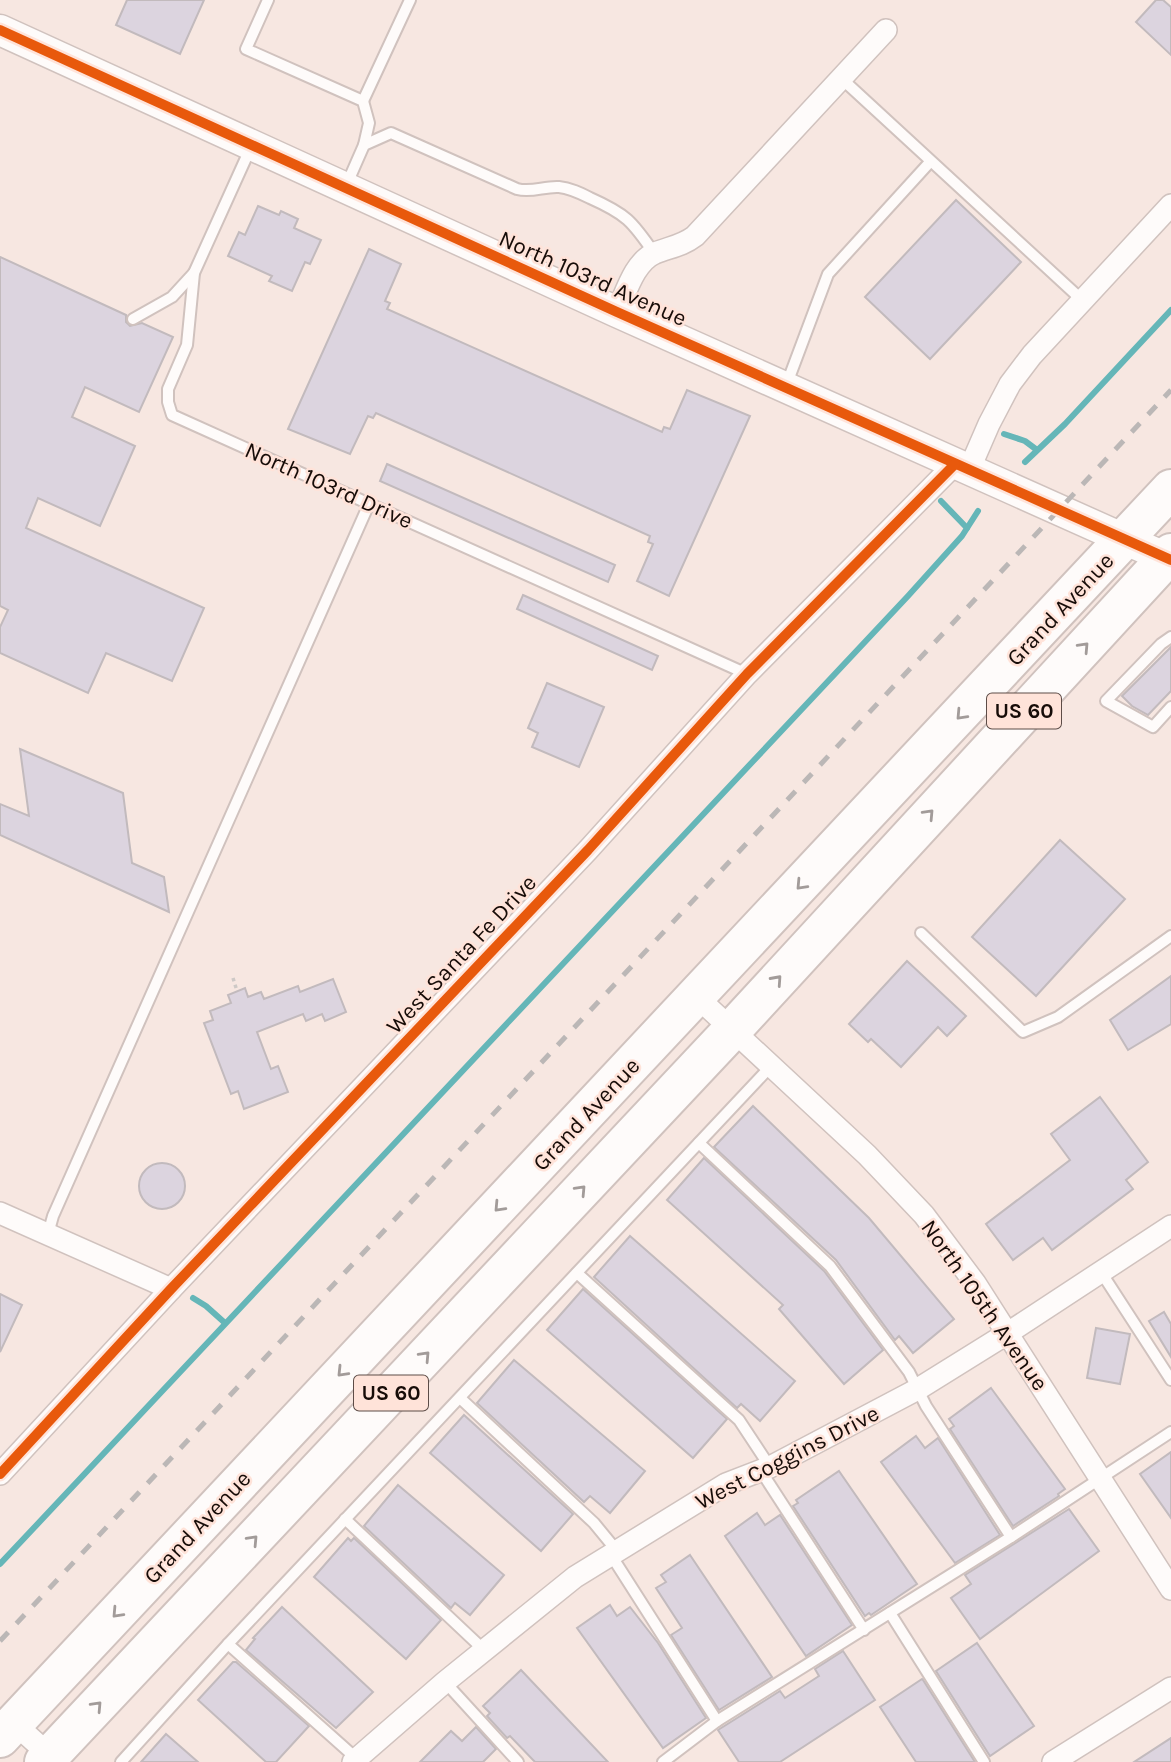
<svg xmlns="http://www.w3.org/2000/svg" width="1171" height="1762" font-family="Karla,sans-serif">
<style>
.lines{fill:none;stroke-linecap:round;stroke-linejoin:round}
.stream{stroke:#65b6b8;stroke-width:6}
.building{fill:#dcd4df;stroke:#c2babd;stroke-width:2}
.lane-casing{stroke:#d0c2be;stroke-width:14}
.street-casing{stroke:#d0c2be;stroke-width:24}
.secondary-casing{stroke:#d0c2be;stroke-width:33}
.highway-casing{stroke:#d0c2be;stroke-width:42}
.path{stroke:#cec9c6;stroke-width:3.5;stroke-dasharray:3.5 3.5;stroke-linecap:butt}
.lane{stroke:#fefbfa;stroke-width:10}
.street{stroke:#fefbfa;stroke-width:21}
.secondary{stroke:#fefbfa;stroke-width:30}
.highway{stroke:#fefbfa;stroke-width:38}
.rail{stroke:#bbb7b6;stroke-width:5;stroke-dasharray:12 12;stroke-linecap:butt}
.cycleway-casing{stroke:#ffe3d9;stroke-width:15}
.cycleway{stroke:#e8590c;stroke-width:10}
.oneway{stroke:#a29b99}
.labels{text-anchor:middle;stroke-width:5;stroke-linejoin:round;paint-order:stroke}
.shield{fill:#ffe3d9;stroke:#5d4c47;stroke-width:2}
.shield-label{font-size:21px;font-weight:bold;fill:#170c08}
.street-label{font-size:23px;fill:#170c08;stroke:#ffe3d9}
</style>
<rect width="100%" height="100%" fill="#f7e7e1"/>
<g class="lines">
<g class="stream">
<path d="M1004 434 1025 441 1037 450"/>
<path d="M1025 462 1065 424 1171 310"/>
<path d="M941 501 967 528"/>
<path d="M193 1298 206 1306 225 1323"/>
<path d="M0 1564 908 596 962 536 978 511"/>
</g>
</g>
<g class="building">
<path d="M127 0H204L180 54 116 25Z"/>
<path d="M1156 0H1163L1171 7V55L1136 22Z"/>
<path d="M956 200 1021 262 930 359 865 297Z"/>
<path d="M258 206 279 215 281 211 298 219 294 228 321 240 310 264 305 262 292 291 269 281 272 276 228 256 239 232 245 235Z"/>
<path d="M369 249 401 264 385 301 390 303 387 309 662 432 664 427 670 429 687 390 750 416 669 596 637 581 653 544 648 542 650 536 376 413 373 418 368 416 350 454 288 429Z"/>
<path d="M0 257 126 315V322L130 326 142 323 173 337 139 412 85 387 72 417 135 446 100 526 38 498 26 528 204 608 172 681 106 653 88 693 0 653V627L8 610 0 606Z"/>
<path d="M387 464 615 565 608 582 380 481Z"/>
<path d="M523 595 658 656 652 670 517 609Z"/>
<path d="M1171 647V691L1148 715 1132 706 1122 696Z"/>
<path d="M547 683 604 707 579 767 532 747 538 733 528 728Z"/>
<path d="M20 749 123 793 132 863 164 877 169 912 0 835V804L29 816Z"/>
<path d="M1060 840 1125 899 1036 996 972 937Z"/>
<path d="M907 961 966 1016 947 1036 938 1027 901 1067 871 1039 868 1042 849 1024Z"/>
<path d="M1171 976V1024L1128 1050 1110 1020Z"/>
<path d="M333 979 346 1012 325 1021 322 1014 306 1021 303 1014 257 1032 271 1069 278 1066 288 1092 244 1109 238 1091 231 1094 204 1023 213 1020 210 1011 231 1003 228 995 245 988 248 997 261 992 264 999 298 986 300 992Z"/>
<path d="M1100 1097 1148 1162 1126 1180 1133 1189 1052 1250 1043 1238 1013 1260 986 1224 1070 1160 1051 1134Z"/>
<path d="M753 1106 869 1218 954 1319 913 1353 899 1336 895 1340 836 1260 714 1147Z"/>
<path d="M704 1158 824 1271 883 1350 844 1384 779 1309 783 1305 667 1200Z"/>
<circle cx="162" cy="1186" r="23"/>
<path d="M630 1236 795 1381 760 1421 741 1404 737 1408 594 1277Z"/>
<path d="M583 1289 727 1419 693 1458 547 1330Z"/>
<path d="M0 1294 22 1305 0 1352Z"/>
<path d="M1164 1312 1171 1324V1357L1149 1321Z"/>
<path d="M1096 1328 1130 1334 1120 1384 1087 1378Z"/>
<path d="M514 1360 645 1471 610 1513 590 1496 584 1502 477 1403Z"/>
<path d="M991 1388 1065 1489 1058 1494 1059 1496 1013 1526 950 1429 954 1426 949 1419Z"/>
<path d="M464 1415 573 1514 541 1551 430 1453Z"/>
<path d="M916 1436 925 1448 938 1438 1000 1535 955 1563 881 1462Z"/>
<path d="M1171 1452V1518L1140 1474Z"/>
<path d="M839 1471 917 1584 871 1615 869 1613 865 1616 793 1506 798 1503 796 1500Z"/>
<path d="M398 1485 504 1575 470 1615 455 1603 451 1608 364 1526Z"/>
<path d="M1069 1509 1099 1551 980 1639 951 1598 971 1584 965 1575Z"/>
<path d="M757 1513 765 1525 780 1515 852 1625 806 1656 725 1536Z"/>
<path d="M348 1538 351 1541 354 1538 441 1620 406 1659 314 1577Z"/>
<path d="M690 1555 772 1677 719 1710 671 1635 682 1628 656 1588 666 1582 661 1575Z"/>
<path d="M610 1605 617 1616 630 1607 658 1643 706 1718 663 1748 577 1628Z"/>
<path d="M282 1607 373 1692 336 1728 246 1650 255 1639 253 1638Z"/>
<path d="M977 1643 1034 1726 990 1756 936 1671Z"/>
<path d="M843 1651 875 1700 780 1762H739L718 1730 780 1691 785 1698 819 1676 815 1669Z"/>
<path d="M233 1662H236L309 1726 276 1762H266L198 1700Z"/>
<path d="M521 1670 608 1762H535L510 1736 507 1738 487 1716 490 1713 483 1706Z"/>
<path d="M922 1679 923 1680 975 1762H916L880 1707Z"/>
<path d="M476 1727 496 1749 483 1762H420L451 1731 462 1741Z"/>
<path d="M166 1734 198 1762H141Z"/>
<path d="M1171 1738V1762H1134Z"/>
</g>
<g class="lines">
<g class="lane-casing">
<g id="lane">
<path d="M268 0 246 49 363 101 369 123 364 145"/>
<path d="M842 79 1082 300"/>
<path d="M363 101 410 0"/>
<path d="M251 147 194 273 187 345 168 389V402L172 415 747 674"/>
<path d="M346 186 364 145 391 133 517 189C532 193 544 186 559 187 570 188 580 193 590 198 626 214 632 221 654 253"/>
<path d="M133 319 172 297 194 273"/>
<path d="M786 386 828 274 930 162"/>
<path d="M1171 637 1161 644 1106 701 1153 727 1171 707"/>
<path d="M921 933 1023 1032 1058 1017 1171 936"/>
<path d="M699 1143 830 1266 909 1372 926 1406 1011 1537"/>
<path d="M48 1234 53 1216 369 504"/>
<path d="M1101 1272 1171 1380"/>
<path d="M577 1273 739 1420 770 1467"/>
<path d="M460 1398 594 1523 617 1551"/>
<path d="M761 1471 864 1630"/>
<path d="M345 1519 484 1650"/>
<path d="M611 1555 717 1721"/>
<path d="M890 1613 984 1762"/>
<path d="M228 1644 357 1759"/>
<path d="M445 1682 518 1762"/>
<path d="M121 1762 228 1644 771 1066"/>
<path d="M663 1762 717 1721 1011 1537 1171 1432"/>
</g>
</g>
<g class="street-casing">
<g id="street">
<path d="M617 312C626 293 634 262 655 253 670 247 682 246 695 236L886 30"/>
<path d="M969 470 989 424 1010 384 1032 355 1171 205"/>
<path d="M697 997 867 1155 924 1215 975 1283 1171 1589"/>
<path d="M0 1213 171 1289"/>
<path d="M0 1474 171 1289 588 850 747 674 955 464"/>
<path d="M14 1723 56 1761"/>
<path d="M353 1762 445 1682 575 1577 726 1484 770 1467 918 1389 1008 1333 1171 1226"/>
<path d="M1053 1762 1171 1688"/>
</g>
</g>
<g class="secondary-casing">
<path id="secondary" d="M0 30 617 312 1171 560"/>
</g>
<g class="highway-casing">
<g id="highway">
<path d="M0 1738 1171 489"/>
<path d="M44 1762 732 1030 1171 553"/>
</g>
</g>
<path class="path" d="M233 978 237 991"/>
<use href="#lane" class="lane"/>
<use href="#street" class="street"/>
<use href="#secondary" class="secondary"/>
<use href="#highway" class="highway"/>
<path class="rail" d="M0 1641 1171 390"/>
<g class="cycleway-casing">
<g id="cycleway">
<path d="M0 30 617 312 1171 560"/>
<path d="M0 1474 171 1289 588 850 747 674 955 464"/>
</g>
</g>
<use href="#cycleway" class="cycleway"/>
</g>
<defs><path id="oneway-chevron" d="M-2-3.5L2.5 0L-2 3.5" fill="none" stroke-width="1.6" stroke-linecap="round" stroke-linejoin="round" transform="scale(1.75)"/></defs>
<g class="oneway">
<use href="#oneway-chevron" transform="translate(1084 647) rotate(-47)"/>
<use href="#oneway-chevron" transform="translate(961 715) rotate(133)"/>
<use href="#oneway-chevron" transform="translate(929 814) rotate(-47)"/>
<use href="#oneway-chevron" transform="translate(801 885) rotate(133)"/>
<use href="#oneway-chevron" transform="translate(777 980) rotate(-48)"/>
<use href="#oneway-chevron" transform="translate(581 1190) rotate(-47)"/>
<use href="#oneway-chevron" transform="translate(499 1207) rotate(133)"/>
<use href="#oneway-chevron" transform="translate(425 1356) rotate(-47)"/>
<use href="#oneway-chevron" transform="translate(342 1372) rotate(134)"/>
<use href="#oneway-chevron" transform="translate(253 1540) rotate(-47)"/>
<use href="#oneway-chevron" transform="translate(117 1613) rotate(133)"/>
<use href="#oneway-chevron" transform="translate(97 1706) rotate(-47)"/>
</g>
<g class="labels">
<g class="shield">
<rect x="987" y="693.5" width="74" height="35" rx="5"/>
<rect x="354" y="1375.5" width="74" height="35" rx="5"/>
</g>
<g class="shield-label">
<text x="1024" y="718">US 60</text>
<text x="391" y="1400">US 60</text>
</g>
<g class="street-label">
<text transform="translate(593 278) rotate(24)" y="8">North 103rd Avenue</text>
<text transform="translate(329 485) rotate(24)" y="8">North 103rd Drive</text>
<text transform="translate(1060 609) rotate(-47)" y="8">Grand Avenue</text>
<text transform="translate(461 954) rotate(-47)" y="8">West Santa Fe Drive</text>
<text transform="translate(586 1114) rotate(-47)" y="8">Grand Avenue</text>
<text transform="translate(985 1305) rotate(55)" y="8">North 105th Avenue</text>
<text transform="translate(787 1457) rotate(-27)" y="8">West Coggins Drive</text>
<text transform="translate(197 1527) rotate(-47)" y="8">Grand Avenue</text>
</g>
</g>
</svg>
